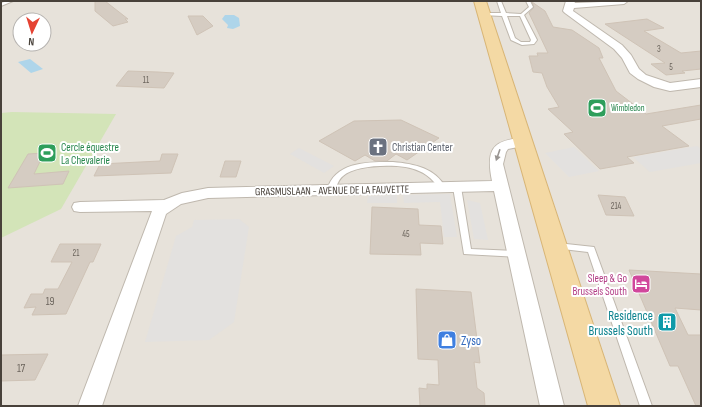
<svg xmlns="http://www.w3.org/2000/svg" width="702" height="407" font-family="'Sofia Sans Condensed',sans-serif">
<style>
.residential{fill:#e7e2da;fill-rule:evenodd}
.green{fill:#d3e4b8}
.parking{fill:#e3e1df}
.water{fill:#aed5ea}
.building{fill:#d5ccc2;stroke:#cfc3b6}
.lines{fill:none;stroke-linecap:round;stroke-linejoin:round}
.lane-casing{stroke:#bfb8ae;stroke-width:2}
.street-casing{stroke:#bfb8ae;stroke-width:2}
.primary-casing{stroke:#d8b575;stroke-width:2}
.lane{fill:#fff;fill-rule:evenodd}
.street{fill:#fff;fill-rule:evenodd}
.primary{fill:#f4d9a4;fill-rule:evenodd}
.oneway{fill:#9a9693}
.labels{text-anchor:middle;stroke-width:4;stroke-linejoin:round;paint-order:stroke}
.number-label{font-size:9px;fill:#6b645c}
.far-leisure-label{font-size:9px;fill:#27864d;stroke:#fff;text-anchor:start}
.leisure-label{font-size:11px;fill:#27864d;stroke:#fff;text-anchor:start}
.worship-label{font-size:11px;fill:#5b616d;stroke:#fff;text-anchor:start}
.street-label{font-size:11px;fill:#48413a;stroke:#fff}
.hotel-label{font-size:11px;fill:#b23c85;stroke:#fff;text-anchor:end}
.near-number-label{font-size:11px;fill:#6b645c}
.near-culture-label{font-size:13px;fill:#0d838f;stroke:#fff;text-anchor:end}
.near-shop-label{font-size:13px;fill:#366cbe;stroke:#fff;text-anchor:start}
</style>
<rect width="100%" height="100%" fill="#f4f1eb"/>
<path class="residential" d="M1 1H701V406H1ZM20 20H44V44H20Z"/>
<path class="green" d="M12 112 116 114 61 209 1 238V113Z"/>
<g class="parking">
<path d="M697 146 701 149V163L650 172 633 157Z"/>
<path d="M574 147 599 171 569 177 545 153Z"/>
<path d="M299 148 334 166 324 173 290 154Z"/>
<path d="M450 194 457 237H444L440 202 404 203 403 195Z"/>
<path d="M397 195V203H367L368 196Z"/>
<path d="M467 200 480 203 488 240 474 239Z"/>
<path d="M239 219 249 227 234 322 209 340 145 342 176 236 192 227 194 220Z"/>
</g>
<g class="water">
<path d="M225 15H234L239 18 240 26 233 29 227 28 228 25 222 19Z"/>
<path d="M30 59 43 69 31 73 18 62Z"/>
</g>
<g class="building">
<path d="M95 1H105L128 19H125L128 22 113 26 95 11Z"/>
<path d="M532 2 545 11 553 27 572 30 599 48 603 58H599L616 91 646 114 701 105V119L662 126 689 146 627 157 634 163 600 169 564 134 573 132 548 109 559 107 547 87 542 73 533 72 529 56H538L537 53H548L529 13 534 7Z"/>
<path d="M188 16H203L213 26 197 35Z"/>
<path d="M647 19 664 28 644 31 681 53 701 51V69L682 71 685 73 666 75 651 64 665 63 605 24Z"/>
<path d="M128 71 158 72 174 73 164 88 116 86Z"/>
<path d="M401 120 439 138 407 160 396 154 387 161H375L365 155 355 161 319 141 354 121Z"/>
<path d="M44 153 34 174 69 171 63 184 8 188 28 154Z"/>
<path d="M162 154H178L171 173 94 176 100 164 160 161Z"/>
<path d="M225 161H241L236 177H220Z"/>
<path d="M598 195 625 197 634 216 606 215Z"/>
<path d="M372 207 418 209 419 225 441 226 443 244 420 243 421 255 370 254Z"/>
<path d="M60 244H101L93 262H90L66 314 32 315 36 307 24 308 31 294H43L45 289H58L72 262H51Z"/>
<path d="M629 270 701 274V310L675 308 688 335H701V406H696L678 366H670Z"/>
<path d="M416 289 471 292 480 363 474 362 477 388 484 393 485 406H420L419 388 427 389V384L439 385 438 360 418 359Z"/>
<path d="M48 354 35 380 1 381V355Z"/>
</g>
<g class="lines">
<g class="lane-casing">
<g id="lane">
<path d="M7 1H13L1 6V3Z"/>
<path d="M497 1H501L506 13 521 14 529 7 526 1H530L533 7 524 15 537 40 534 44 522 45 511 40 502 16 482 15V14L484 13H501ZM507 16H520L531 40 530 42H521L515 38Z"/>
<path d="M393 162C415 164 435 168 446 188L442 190C438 189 437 185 434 182 430 177 424 173 419 171 403 163 356 164 343 176 338 180 337 186 334 192H328L327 190C335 161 369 162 393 162Z"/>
<path d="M454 185H457L461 187 471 249 517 251 520 252 521 254 520 256 517 257 464 254 453 187Z"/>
<path d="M557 243 594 247 652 406H640L588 252 554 248 553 246 554 244Z"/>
</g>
</g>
<g class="street-casing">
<g id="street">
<path d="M566 1H574L575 3 628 1 624 4 574 8 573 11 622 45 631 55 639 69 646 75 670 83 701 79V87L670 91 654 87 638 79 630 73 622 58 614 49 565 13 563 11Z"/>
<path d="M523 138 528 139 530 142 528 145 508 149 506 152 503 164 564 406H540L494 191 208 198 181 204 166 214 102 406H78L152 211 80 212 74 211 72 207 74 203 80 202 164 200 182 193 208 188 492 181C486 151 491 140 523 138Z"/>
</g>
</g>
<g class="primary-casing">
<path id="primary" d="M474 1H486L620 406H588Z"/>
</g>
<use href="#lane" class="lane"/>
<use href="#street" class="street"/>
<use href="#primary" class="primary"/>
</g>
<defs><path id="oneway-solid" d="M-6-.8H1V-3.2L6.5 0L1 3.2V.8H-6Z"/></defs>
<use class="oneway" href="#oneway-solid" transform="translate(498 155) rotate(109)"/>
<defs>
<g id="stadium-square" transform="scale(1)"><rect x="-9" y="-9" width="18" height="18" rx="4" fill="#2e9e5b" stroke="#fff"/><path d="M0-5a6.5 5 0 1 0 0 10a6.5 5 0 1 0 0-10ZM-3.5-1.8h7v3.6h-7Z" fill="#fff"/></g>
<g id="church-square" transform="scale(1)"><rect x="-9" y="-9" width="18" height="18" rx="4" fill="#6b7280" stroke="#fff"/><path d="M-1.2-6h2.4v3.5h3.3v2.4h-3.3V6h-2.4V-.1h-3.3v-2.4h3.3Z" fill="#fff"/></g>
<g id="hotel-square" transform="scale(1)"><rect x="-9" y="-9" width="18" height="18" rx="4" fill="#d1479c" stroke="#fff"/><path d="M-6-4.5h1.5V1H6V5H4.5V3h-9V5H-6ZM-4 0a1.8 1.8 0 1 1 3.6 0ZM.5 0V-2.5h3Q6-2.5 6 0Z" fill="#fff"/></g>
<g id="building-square" transform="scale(1)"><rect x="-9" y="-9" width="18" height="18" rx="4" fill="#0f9aa8" stroke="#fff"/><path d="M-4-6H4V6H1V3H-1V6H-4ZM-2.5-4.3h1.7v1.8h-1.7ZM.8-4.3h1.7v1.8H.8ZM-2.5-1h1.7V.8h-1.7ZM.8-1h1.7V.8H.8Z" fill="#fff"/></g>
<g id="shop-square" transform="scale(1)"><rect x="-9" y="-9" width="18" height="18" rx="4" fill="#3f7fe0" stroke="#fff"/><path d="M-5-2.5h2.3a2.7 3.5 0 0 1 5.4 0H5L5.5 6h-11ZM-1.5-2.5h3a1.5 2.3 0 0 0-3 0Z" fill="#fff"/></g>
</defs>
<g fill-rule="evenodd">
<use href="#stadium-square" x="597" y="108"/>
<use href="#church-square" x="378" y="147"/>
<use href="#stadium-square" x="47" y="153"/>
<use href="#hotel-square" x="641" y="284"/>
<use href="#building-square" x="667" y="322"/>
<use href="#shop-square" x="447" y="340"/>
</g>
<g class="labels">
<g class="number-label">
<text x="659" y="52">3</text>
<text x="671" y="70">5</text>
<text x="146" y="83">11</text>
<text x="616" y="209">214</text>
<text x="406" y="237">45</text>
<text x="76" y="256">21</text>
</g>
<g class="far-leisure-label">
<text x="611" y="111">Wimbledon</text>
</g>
<g class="leisure-label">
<text x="61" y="151">Cercle équestre<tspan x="61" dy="13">La Chevalerie</tspan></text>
</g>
<g class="worship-label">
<text x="392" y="151">Christian Center</text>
</g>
<g class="street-label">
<text transform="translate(332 190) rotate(-1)" y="4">GRASMUSLAAN - AVENUE DE LA FAUVETTE</text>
</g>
<g class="hotel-label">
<text x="627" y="282">Sleep &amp; Go<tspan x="627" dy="13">Brussels South</tspan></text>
</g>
<g class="near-number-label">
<text x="50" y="305">19</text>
<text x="21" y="372">17</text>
</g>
<g class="near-culture-label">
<text x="653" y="320">Residence<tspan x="653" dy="15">Brussels South</tspan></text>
</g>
<g class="near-shop-label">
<text x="461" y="345">Zyso</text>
</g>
</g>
<rect width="702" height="407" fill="none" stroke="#48413a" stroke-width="4"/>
<g transform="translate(32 32) rotate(184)"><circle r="19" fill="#ffffff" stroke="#b6b3b0"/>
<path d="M0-3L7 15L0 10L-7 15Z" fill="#e54232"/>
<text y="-6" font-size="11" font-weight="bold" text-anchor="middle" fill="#48413a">N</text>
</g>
</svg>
